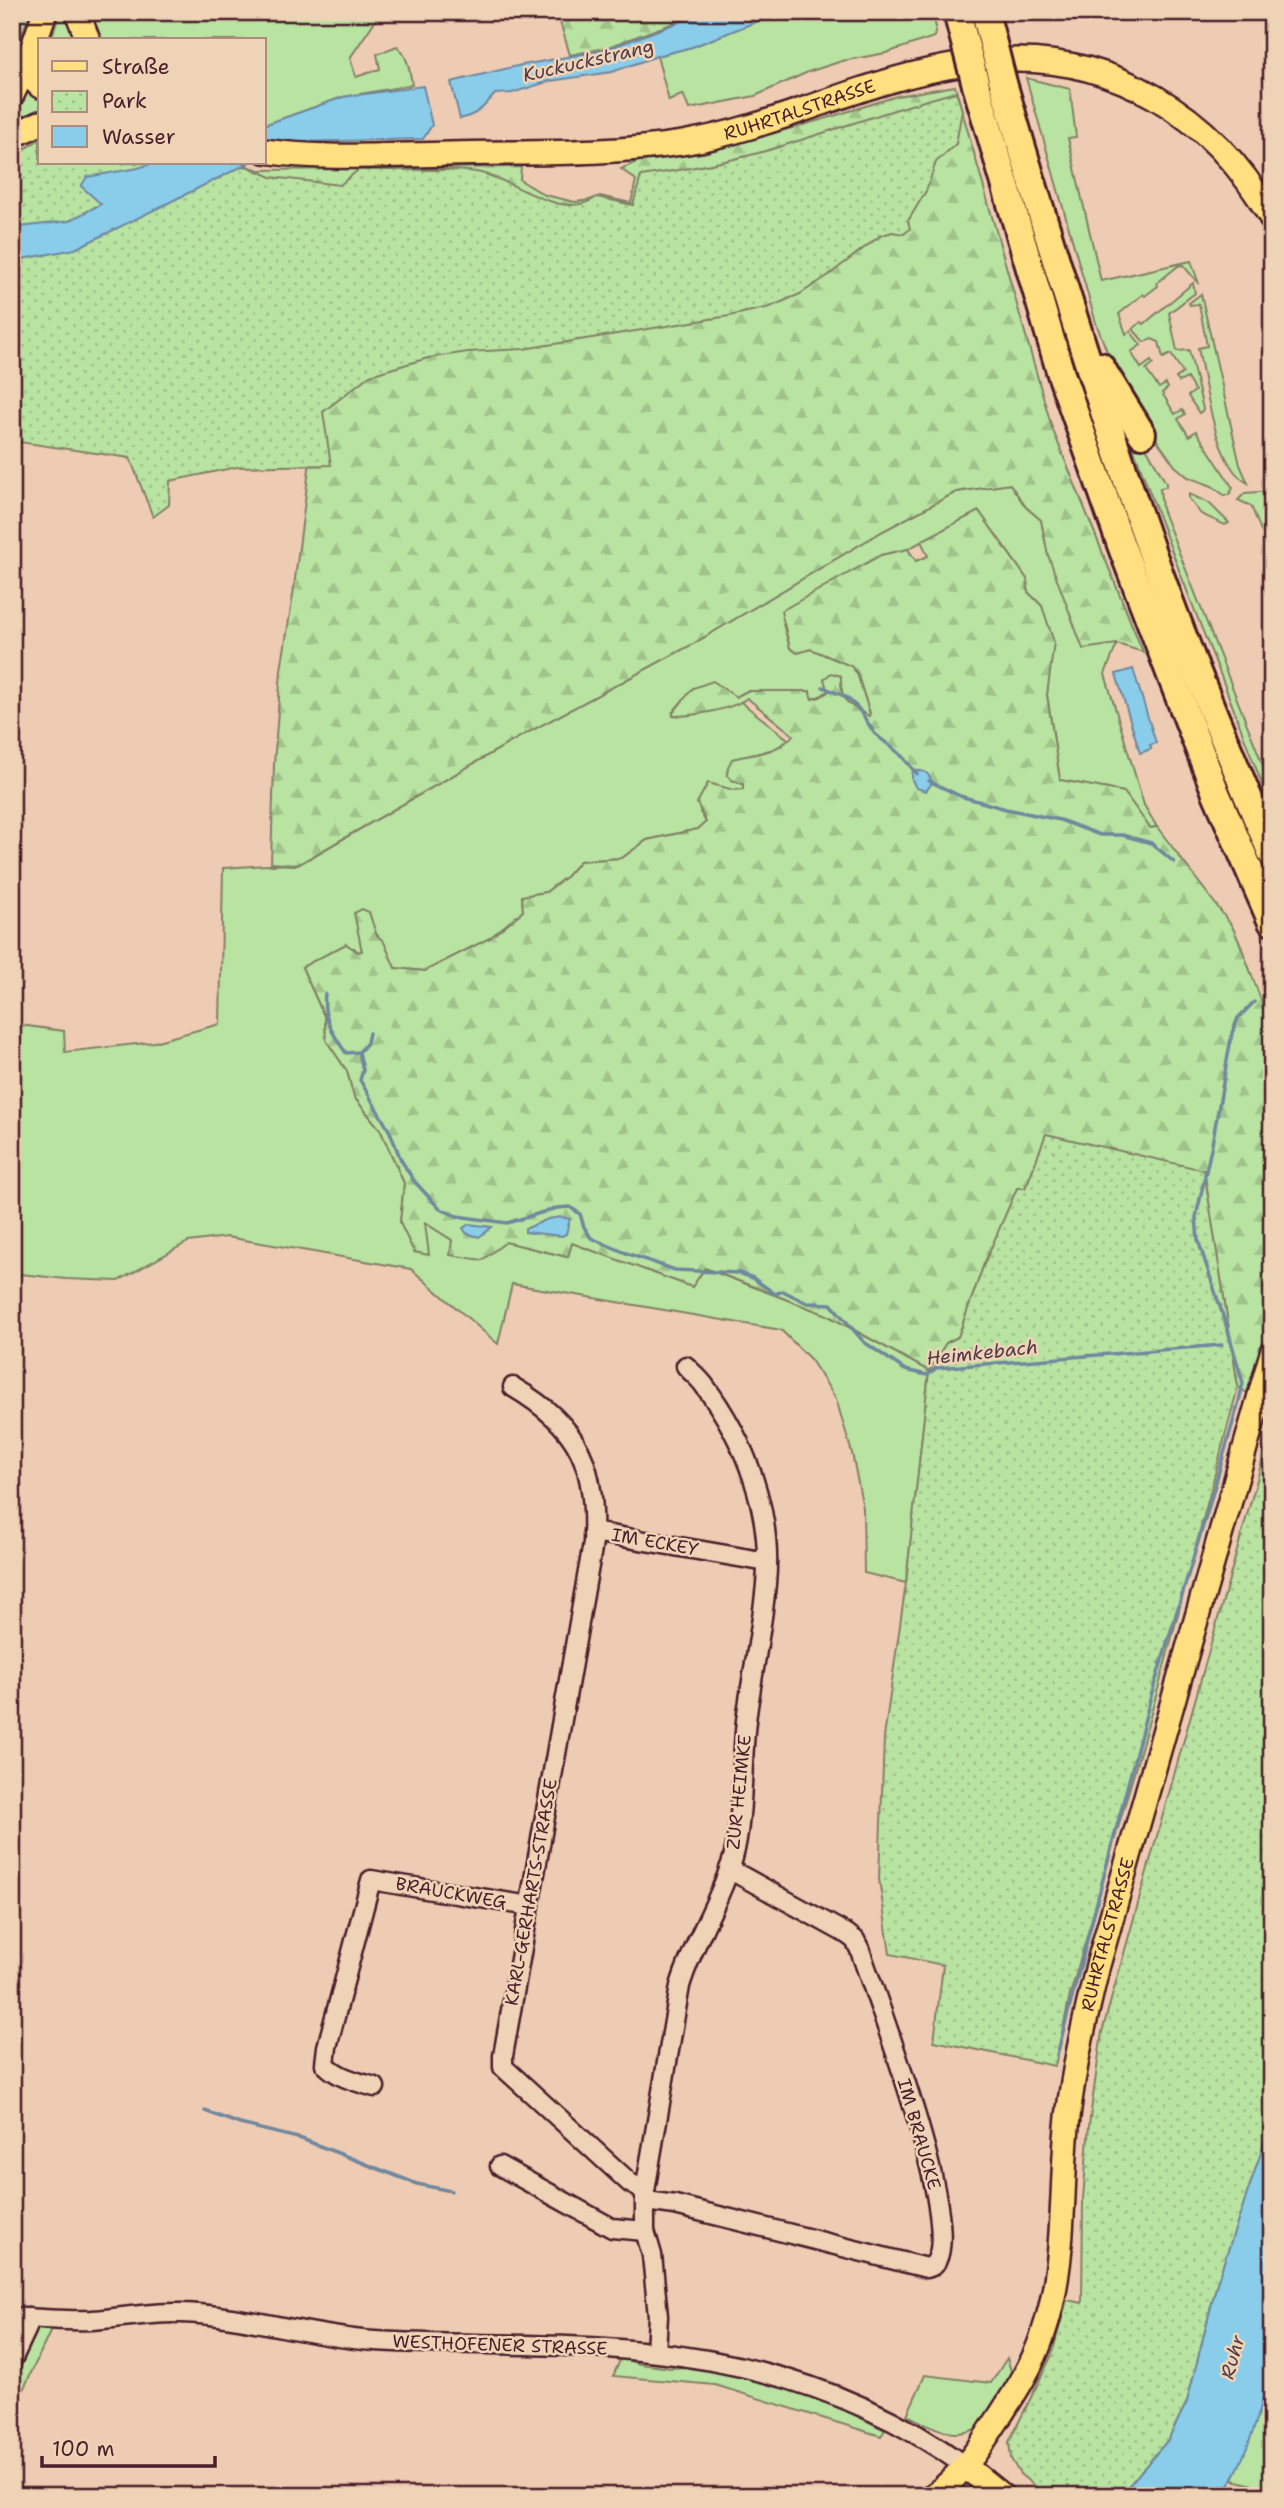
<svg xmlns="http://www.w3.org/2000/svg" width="1284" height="2508" font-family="'Shantell Sans',sans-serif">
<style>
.grass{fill:#b8e3a1;stroke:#818166;stroke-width:2}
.forest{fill:url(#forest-firs);stroke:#818166;stroke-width:2}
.park{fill:url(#park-dots);stroke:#818166;stroke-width:2}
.water{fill:#89cdea;stroke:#70879e;stroke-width:2}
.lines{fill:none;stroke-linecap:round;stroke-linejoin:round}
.stream{stroke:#70879e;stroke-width:3.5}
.minor-casing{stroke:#4a1f2b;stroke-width:23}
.major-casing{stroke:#4a1f2b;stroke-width:28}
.highway-casing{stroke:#4a1f2b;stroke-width:32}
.minor{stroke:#efd3b6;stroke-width:18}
.major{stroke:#ffdf80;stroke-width:23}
.highway{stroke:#ffdf80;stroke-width:26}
.highway-bridge-casing{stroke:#4a1f2b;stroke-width:32;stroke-linecap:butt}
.highway-bridge{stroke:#ffdf80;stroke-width:26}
.labels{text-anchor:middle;stroke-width:5;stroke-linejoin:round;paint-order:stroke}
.street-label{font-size:18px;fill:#4a1f2b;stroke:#efd3b6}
.water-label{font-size:19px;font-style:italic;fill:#533948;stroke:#efd3b6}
</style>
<defs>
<pattern id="forest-firs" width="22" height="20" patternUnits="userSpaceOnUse" patternTransform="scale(1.75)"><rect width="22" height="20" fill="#b8e3a1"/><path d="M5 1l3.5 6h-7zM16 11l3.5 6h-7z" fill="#a0c28b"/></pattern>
<pattern id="park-dots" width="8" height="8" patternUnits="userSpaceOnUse" patternTransform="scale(1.75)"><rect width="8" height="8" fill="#b8e3a1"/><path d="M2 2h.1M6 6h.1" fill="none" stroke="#a0c28b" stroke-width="1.8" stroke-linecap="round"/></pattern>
</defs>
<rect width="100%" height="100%" fill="#eeccb3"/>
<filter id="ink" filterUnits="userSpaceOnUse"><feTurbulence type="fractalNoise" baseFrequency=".0143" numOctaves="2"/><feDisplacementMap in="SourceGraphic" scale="14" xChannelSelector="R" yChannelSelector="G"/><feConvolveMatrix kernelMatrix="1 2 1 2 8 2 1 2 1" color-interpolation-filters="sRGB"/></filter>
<g filter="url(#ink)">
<g class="grass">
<path d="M12 12H30L12 61Z"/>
<path d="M60 12H72L82 40H51Z"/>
<path d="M89 12H381L350 58 356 77 380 69 377 54 397 46C408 56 410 71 412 85L343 97 264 125V40H102Z"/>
<path d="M781 12H932L936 27 934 37 886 53 842 61 808 72 755 96 689 109 683 94 669 101 657 56 692 47Z"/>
<path d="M1026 78 1070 89 1076 137 1068 138 1101 281 1191 261 1199 284 1183 265 1178 266 1157 283 1158 286 1145 296 1143 294 1119 314 1126 334 1130 331 1141 345 1131 352 1141 368 1151 361 1153 364 1146 370 1159 388 1166 384 1168 388 1162 393 1175 414 1182 410 1185 414 1178 419 1189 436 1196 431 1233 488 1229 495H1224L1212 486 1188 477 1175 466 1122 390 1096 323Z"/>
<path d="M31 86 40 91V118L12 132V120Z"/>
<path d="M1193 283 1195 293 1169 313 1177 351 1189 350 1203 409 1202 411 1199 413 1188 396 1195 391 1187 378 1179 382 1176 378 1183 373 1171 354 1163 358 1159 342 1152 339 1144 342 1133 329 1141 322 1144 324Z"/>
<path d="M1201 294 1240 465 1248 483C1214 466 1206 383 1198 348L1207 346 1199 304 1190 305 1189 303Z"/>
<path d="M1123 419 1147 449 1166 483V487L1160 488 1162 509 1272 788V808C1249 754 1231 698 1208 644 1178 569 1150 494 1123 419Z"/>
<path d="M1010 484 1026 507 1041 520 1048 555 1117 644 1105 674 1144 805 1157 827 1150 828 1123 792 1060 780 1047 695 1048 675 1042 606 1028 592 1027 579 979 511 908 549 881 555 783 624 790 648 798 653 811 649 851 666 857 673 870 714 869 717C848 705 840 702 840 676 832 687 826 696 811 699L810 691H747L736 697 693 688 673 712 713 710 741 702 789 740 774 749 732 760V780L743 784V789L734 790 700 812 706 822 698 829 647 840 622 858 580 861 567 876 546 892 522 896 523 911 490 938 425 971 395 968C385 949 373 933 369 912L360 941 362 951 358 952 354 948 302 967 325 1018 326 1040 347 1071 354 1097 380 1129 404 1183 400 1223 424 1222 452 1240 506 1242 567 1257 572 1243 692 1287 704 1268 827 1315 929 1371 906 1583 864 1573 863 1508 852 1453 836 1399 811 1360 781 1330 512 1284 498 1344 411 1269 227 1237 188 1242 118 1281 66 1279 12 1273V1024L64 1031 65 1052 154 1042 220 1024 223 868C249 867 272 863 298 865L523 735 693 644 881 532 956 492Z"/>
<path d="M1272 491V558L1251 506 1238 500 1245 493Z"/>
<path d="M1189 494 1209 503 1229 523 1225 525 1201 514 1189 499Z"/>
<path d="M13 2327 51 2330 12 2414V2330Z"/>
<path d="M1272 2355V2490L1233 2480 1267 2389Z"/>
<path d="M621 2358 640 2364 671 2368 700 2366 772 2382 827 2401 885 2430 881 2436 715 2385 613 2376Z"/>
<path d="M1007 2358 1012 2374 986 2421C960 2445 935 2428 907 2415L925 2375 991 2383Z"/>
</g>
<g class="forest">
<path d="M557 12H704L605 48 570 55Z"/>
<path d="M955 86 1052 428 1143 652 1117 644 1083 649 1048 555 1041 520 1026 507 1010 484 956 492 881 532 693 644 523 735 297 865 271 863 274 764 281 670 293 595 310 461 159 466 130 459 107 450 12 157 40 139V163H237L260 170 521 167 520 180 545 195 575 202 590 200 600 196 631 203 636 180 621 169 645 158 704 153 824 119 897 96Z"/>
<path d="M979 511 1027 579 1028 592 1042 606 1054 642 1047 695 1060 780 1124 792 1150 828 1157 827 1232 926 1241 946 1272 1030V1320L1251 1392 1247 1393 1238 1387 1204 1171 1046 1135 1028 1182 984 1264 958 1337 946 1343 929 1371 827 1315 705 1268 692 1287 572 1243 568 1257 506 1242 482 1260 450 1255 452 1240 425 1223 429 1255 414 1252 400 1223 404 1183 380 1129 354 1097 347 1071 326 1040 325 1018 302 967 346 944 358 952 362 951 354 913 362 909 369 912 376 934 384 942 395 968 425 971 490 938 523 911 522 896 546 892 567 876 580 861 622 858 647 840 698 829 706 822 697 803 708 783 734 790 743 789V784L732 780 727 775 728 767 732 759C752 754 780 753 793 735L747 698C732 710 692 716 673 716V713L693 688 713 681 736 697 747 691H809L812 699 820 697 828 692 824 679 831 673 841 676C840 702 848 705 869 716L870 713 857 673 851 666 811 649 797 653 790 648 781 611 881 555 908 549 916 561 928 556 921 541Z"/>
</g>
<g class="park">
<path d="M956 92 962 110 956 144 936 162 926 191 908 221 910 229 904 234 892 232 880 236 826 277 800 294 770 307 729 316 523 349 468 352 428 358 370 375 323 412 331 465 237 467 170 481 169 505 153 517 130 458 12 441V157L40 139V163H229L249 167 271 177 340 185 358 170C383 170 408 170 433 170 449 170 466 169 481 173 516 181 562 222 597 197L633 205 641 176C682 170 722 163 762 152 827 133 891 109 956 92Z"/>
<path d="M1046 1134 1204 1170 1238 1387 1160 1682 1070 1995 1055 2066 934 2041 943 1965 890 1954 879 1879 884 1737 906 1583 929 1371 946 1343 958 1337 984 1264 1017 1188H1025L1028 1182Z"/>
<path d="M1272 1426V2120L1217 2283 1187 2402 1168 2440 1120 2496H1047L1020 2474 1011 2459 1009 2442 1051 2357 1067 2300 1082 2303 1083 2199 1089 2125 1102 2032Z"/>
</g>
<g class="water">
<path d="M706 12H781L692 47 657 56 612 72 550 81 512 93 495 94C484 107 477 115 460 119L451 82 517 66 605 50Z"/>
<path d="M423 86 432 125 423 139 295 142 264 138V125L343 97Z"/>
<path d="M154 163H249L75 249 12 261V228L69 221 101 204 81 186 87 177 138 168Z"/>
<path d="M1133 669 1156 743 1150 745 1151 749 1140 753 1116 674Z"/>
<path d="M914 770C925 771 929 772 932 783L926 791 916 788 912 780V773Z"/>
<path d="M561 1217 570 1219 566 1234 562 1236 525 1232V1229L548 1219Z"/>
<path d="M469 1224 492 1227 479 1237 466 1233 463 1228Z"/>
<path d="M1272 2120V2355C1266 2399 1247 2458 1223 2496H1120L1168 2440 1187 2402 1217 2283Z"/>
</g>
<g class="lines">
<g class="stream">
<path d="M823 687 846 697 858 708 875 734 900 754 917 774"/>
<path d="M929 781 960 796 1006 809 1060 820 1100 835H1122L1151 843 1174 862"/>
<path d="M325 994C322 1017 333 1035 346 1053L359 1052 367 1043 369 1033"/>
<path d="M359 1052 363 1070 360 1080 390 1132 401 1160 414 1181 440 1209 457 1216 507 1223 557 1208 570 1207 580 1214 584 1227 591 1238 626 1253 675 1270 739 1273 753 1278 775 1294 783 1291 807 1303 831 1304 864 1342 905 1370 927 1375 936 1368 1222 1345"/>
<path d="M1230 1337 1198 1240 1196 1217 1212 1144 1232 1033 1238 1018 1254 1002"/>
<path d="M1057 2055 1151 1696 1207 1513 1239 1401 1243 1383 1230 1338"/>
<path d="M205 2111 240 2124 302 2139 417 2184 451 2191"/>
</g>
<g class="minor-casing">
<g id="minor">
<path d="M513 1387C581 1427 596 1466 593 1543L503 2056V2067L630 2183 645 2191"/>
<path d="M593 1532 767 1562"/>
<path d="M375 2087C358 2082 338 2078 325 2064L327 2047 371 1880 530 1906"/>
<path d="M500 2166 612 2228 645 2231"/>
<path d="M646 2201 675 2205 927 2268C978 2258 872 1988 860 1950L855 1940 847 1934 729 1869"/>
<path d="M12 2317C39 2319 65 2321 92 2320 121 2318 151 2312 181 2313 247 2315 310 2337 375 2341 463 2346 552 2342 640 2351 757 2362 869 2396 965 2466"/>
<path d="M656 2352 658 2316 652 2255 645 2231V2191L680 1986C693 1942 720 1902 733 1858 744 1816 741 1765 746 1721 752 1675 762 1629 766 1584 773 1513 746 1441 704 1385 699 1378 692 1373 686 1366"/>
<path d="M12 2360 27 2328 28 2318"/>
</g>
</g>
<g class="major-casing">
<g id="major">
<path d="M77 12 88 40"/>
<path d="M27 64 35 81 40 86"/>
<path d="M12 95 27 64 45 12"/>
<path d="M12 136 40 123"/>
<path id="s1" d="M264 151C325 160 387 155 449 154 526 152 605 155 682 143 750 132 814 104 879 84 915 73 954 64 991 61 1112 51 1214 115 1272 219"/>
<path d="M965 2466 1002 2496"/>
<path id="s2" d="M933 2496C961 2476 980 2447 998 2419 1016 2391 1033 2365 1043 2334 1067 2265 1060 2188 1068 2117 1074 2065 1086 2015 1098 1965L1272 1353"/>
</g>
</g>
<g class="highway-casing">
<g id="highway">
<path d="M1003 83C1046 231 1091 378 1142 524 1180 635 1226 745 1272 854"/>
<path d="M976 85 1061 374 1121 545 1216 793 1272 922"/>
<path d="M1100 366 1142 434"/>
</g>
</g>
<use href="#minor" class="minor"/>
<use href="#major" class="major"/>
<use href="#highway" class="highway"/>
<g class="highway-bridge-casing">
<g id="highway-bridge">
<path d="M957 12 976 85"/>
<path d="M985 12 1003 83"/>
</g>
</g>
<use href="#highway-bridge" class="highway-bridge"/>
</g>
</g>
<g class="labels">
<g class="street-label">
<text dy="6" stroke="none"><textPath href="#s1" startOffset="541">RUHRTALSTRASSE</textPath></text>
<text transform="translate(655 1542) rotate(10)" y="6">IM ECKEY</text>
<text transform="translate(739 1792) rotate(-84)" y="6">ZUR HEIMKE</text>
<text transform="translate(531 1892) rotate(-80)" y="6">KARL-GERHARTS-STRASSE</text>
<text transform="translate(451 1893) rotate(10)" y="6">BRAUCKWEG</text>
<text dy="6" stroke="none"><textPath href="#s2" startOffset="604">RUHRTALSTRASSE</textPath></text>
<text transform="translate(919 2134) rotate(74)" y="6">IM BRAUCKE</text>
<text transform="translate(500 2345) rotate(2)" y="6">WESTHOFENER STRASSE</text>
</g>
<g class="water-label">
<text transform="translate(588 60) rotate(-13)" y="7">Kuckuckstrang</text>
<text transform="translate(982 1352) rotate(-6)" y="7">Heimkebach</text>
<text transform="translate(1232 2357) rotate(-75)" y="7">Ruhr</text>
</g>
</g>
<rect width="1284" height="2508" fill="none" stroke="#efd3b6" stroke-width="42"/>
<rect x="21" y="21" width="1242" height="2466" fill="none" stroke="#4a1f2b" stroke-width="2.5" filter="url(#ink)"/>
<rect x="38" y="38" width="228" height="126" fill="#efd3b6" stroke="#ad8b7e" stroke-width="2"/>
<rect x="52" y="61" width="35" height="10" fill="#ffdf80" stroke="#ad8b7e" stroke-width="2"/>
<text x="102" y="74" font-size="21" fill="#4a1f2b">Straße</text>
<rect x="52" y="91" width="35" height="21" fill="url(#park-dots)" stroke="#ad8b7e" stroke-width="2"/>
<text x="102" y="108" font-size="21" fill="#4a1f2b">Park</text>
<rect x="52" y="126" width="35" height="21" fill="#89cdea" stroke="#ad8b7e" stroke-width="2"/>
<text x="102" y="144" font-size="21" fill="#4a1f2b">Wasser</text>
<path d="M42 2456v10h173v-10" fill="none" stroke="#4a1f2b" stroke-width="3.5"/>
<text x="52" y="2456" font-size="21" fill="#4a1f2b" stroke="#efd3b6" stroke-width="5" paint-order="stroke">100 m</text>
</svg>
